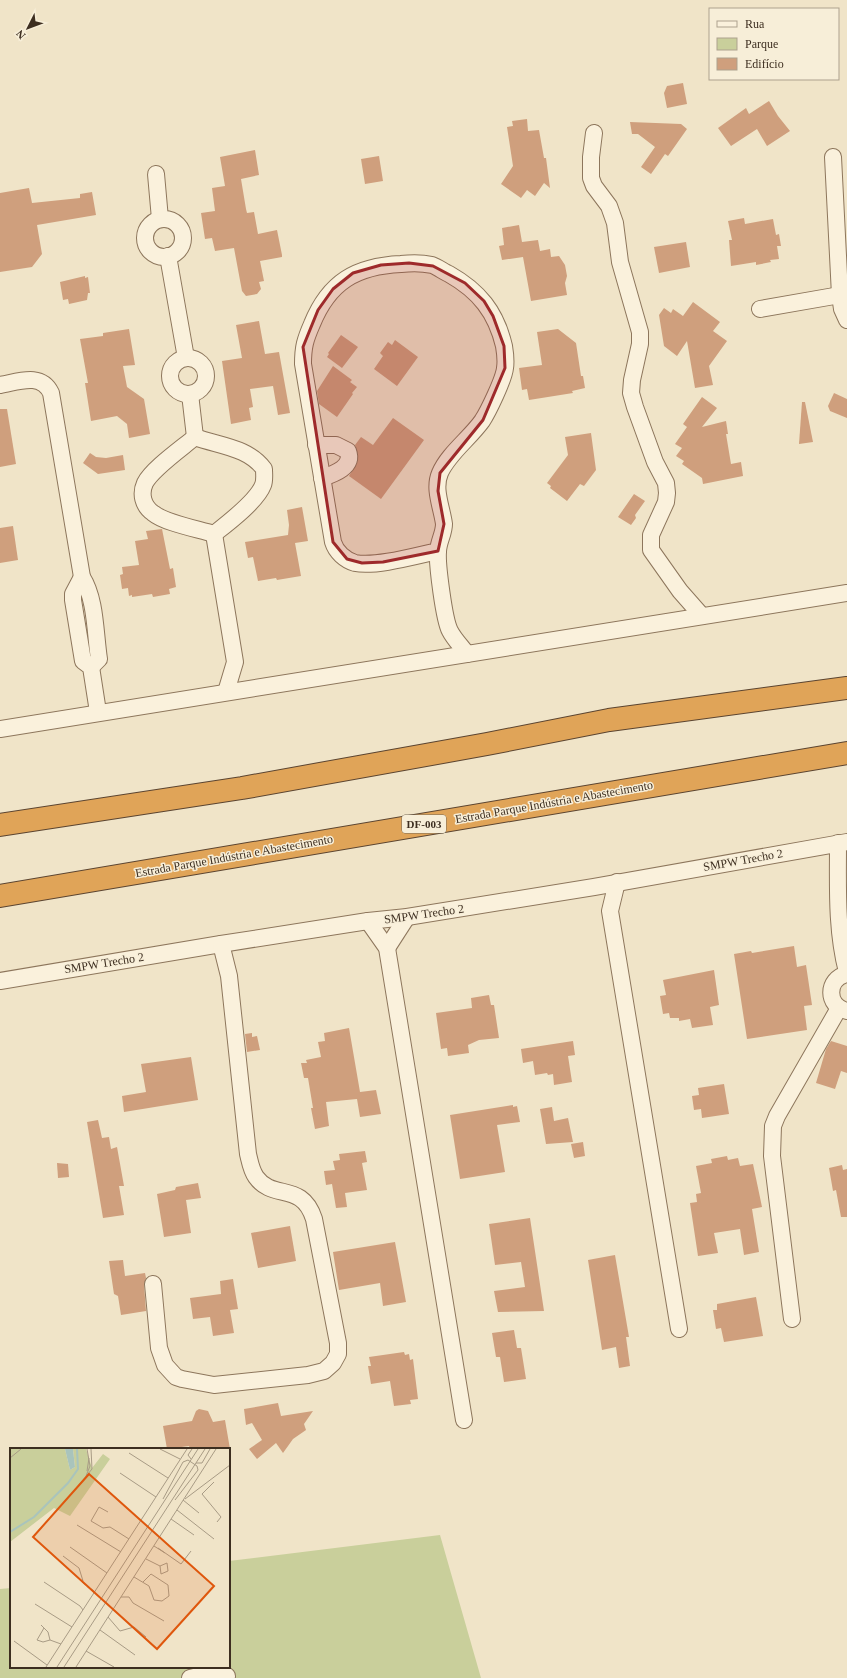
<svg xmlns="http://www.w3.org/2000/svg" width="847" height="1678" font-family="'Times New Roman',serif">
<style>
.green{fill:#c9cf9b}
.building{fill:#cf9f7d}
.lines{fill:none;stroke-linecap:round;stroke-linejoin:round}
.minor-casing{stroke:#8d765c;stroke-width:18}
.highway-casing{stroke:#5b4430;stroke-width:24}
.minor{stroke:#faf1dc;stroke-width:16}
.highway{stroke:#e0a458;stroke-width:22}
.marked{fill:#9e2a2b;fill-opacity:0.2;stroke:#9e2a2b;stroke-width:3;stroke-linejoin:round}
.labels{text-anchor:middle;stroke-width:3;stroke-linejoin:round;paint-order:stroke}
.shield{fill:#f7eed8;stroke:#756857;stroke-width:1}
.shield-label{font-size:11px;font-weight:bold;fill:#3d2e20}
.street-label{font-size:12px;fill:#3d2e20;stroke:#f7eed8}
.inset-river{fill:none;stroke:#a9c4bc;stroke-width:2}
.inset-road{fill:none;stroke:#a89b85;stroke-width:1}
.view{fill:#df570d;fill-opacity:0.15;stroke:#df570d;stroke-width:2}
.inset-edge{fill:none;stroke:#3d2e20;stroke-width:2}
</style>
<rect width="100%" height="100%" fill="#f0e4c8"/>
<path class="green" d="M440 1535 481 1678H0V1589L11 1588V1667H229V1561Z"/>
<g class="building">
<path d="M683 83 687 104 667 108 664 93 667 86Z"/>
<path d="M769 101 778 116 790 131 767 146 757 129 731 146 718 128 746 108 749 114Z"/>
<path d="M527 119 528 131 539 130 544 158H546L550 188 544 183 535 196 527 190 521 198 501 184 513 166 507 127 513 126 512 121Z"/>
<path d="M630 122 681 124 687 129 668 156 665 154 651 174 641 167 655 147 638 134H632Z"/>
<path d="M255 150 259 175 241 179 246 209 247 213 254 212 258 234 277 230 282 255V257L260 261 264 281 259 282 261 289 257 294 246 296 242 291 234 248 215 251 212 238 205 239 201 213 215 211 212 188 225 186 220 157Z"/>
<path d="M379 156 383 181 365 184 361 159Z"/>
<path d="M29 188 32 203 80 198V194L92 192 96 215 37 225 42 254 32 267 0 272V193Z"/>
<path d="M744 218 745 224 773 219 776 235 779 234 781 246H777L779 259 770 260 771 262 756 265V262L731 266 729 240H732L728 221Z"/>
<path d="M519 225 522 242 538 240 540 251 550 249 551 257 559 256 565 265 567 276 565 283 567 295 531 301 523 257 502 260 499 246 504 245 502 228Z"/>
<path d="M686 242 690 267 659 273 654 247Z"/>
<path d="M85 276V278L88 277 90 293H88L87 300 69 304 68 299 63 300 60 282Z"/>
<path d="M693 302 720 322 713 331 727 341 709 366 713 385 695 388 687 341 677 356 664 346 659 315 664 308 671 313 673 309 683 316Z"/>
<path d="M259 321 265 354 279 352 290 413 278 415 273 386 250 389 253 407 249 408 251 420 231 424 222 361 242 358 236 325Z"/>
<path d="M129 329 135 365 123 366 127 387 144 399 150 434 129 438 127 424 117 416 91 421 85 383H88L80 339 103 336V333Z"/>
<path d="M558 329 576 343 581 376H583L585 388 572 391 573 393 529 400 527 389 522 390 519 368 542 365 537 332Z"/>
<path d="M341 335 358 347 342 368 327 357 329 354 328 353Z"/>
<path d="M395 340 418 357 397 386 374 369 383 356 380 353 388 342 392 345Z"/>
<path d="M333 366 352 380 350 382 357 387 352 393 353 394 337 417 319 404 317 391Z"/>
<path d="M834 393 847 399V418L830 411 828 406Z"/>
<path d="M702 397 717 408 702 427 726 421 728 434H726L731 464 741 462 743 476 703 484 702 478 682 464 684 461 676 456 682 448 675 444 687 427 683 424Z"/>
<path d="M802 402H805L813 442 799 444Z"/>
<path d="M0 409H7L16 464 0 467Z"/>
<path d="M393 418 424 440 381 499 349 476 357 463 358 455 355 445 361 437 373 445Z"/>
<path d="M591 433 596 470 584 486 580 484 567 501 550 488 551 486 547 483 568 455 565 437Z"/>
<path d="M90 453 96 457 106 458 123 455 125 470 98 474 83 463Z"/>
<path d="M634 494 645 501 635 515 636 518 631 525 618 517Z"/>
<path d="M302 507 308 541 295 543 301 576 277 580 276 578 258 581 253 557 248 558 245 542 288 535 289 525 287 510Z"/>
<path d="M13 526 18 560 0 563V528Z"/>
<path d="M162 529 170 569 173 568 176 587 169 589 170 594 153 597 152 594 132 597V595L129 596 128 588 122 589 120 575 123 574 122 567 139 565 135 541 148 539 146 531Z"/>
<path d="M794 946 797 967 806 965 812 1005 804 1006 807 1030 747 1039 734 954 751 951 752 953Z"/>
<path d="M714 970 719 1005 710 1007 713 1025 692 1028 690 1019 679 1021V1018H670L669 1013 663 1014 660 996 666 995 663 980Z"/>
<path d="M489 995 491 1005H494L499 1038 479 1040 468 1045 469 1053 448 1056 447 1048 441 1049 436 1013 472 1008 471 998Z"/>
<path d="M349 1028 360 1092 376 1090 381 1114 360 1117 357 1099 326 1102 329 1126 315 1129 311 1108H313L308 1078H304L301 1063H307L306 1060 321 1057 318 1042 325 1041 324 1033Z"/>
<path d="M252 1033V1037L257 1036 260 1050 247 1052 245 1034Z"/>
<path d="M573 1041 575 1055 568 1056 572 1082 554 1085 553 1074 548 1075 547 1073 535 1075 533 1061 523 1063 521 1049Z"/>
<path d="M831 1041 847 1046V1073L841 1071 835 1089 816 1083 826 1049Z"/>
<path d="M191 1057 198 1100 124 1112 122 1096 146 1092 141 1064Z"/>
<path d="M724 1084 729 1114 702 1118 701 1109 694 1110 692 1096 699 1095 698 1088Z"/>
<path d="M513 1105V1107L517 1106 520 1122 497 1125 505 1172 460 1179 450 1115Z"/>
<path d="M552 1107 554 1121 568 1118 573 1142 546 1144 540 1109Z"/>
<path d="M98 1120 102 1138 109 1137 111 1149 117 1147 124 1186H119L124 1215 103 1218 87 1122Z"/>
<path d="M583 1142 585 1156 574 1158 571 1144Z"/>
<path d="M365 1151 367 1162 362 1163 367 1190 345 1193 347 1207 336 1208 332 1184 326 1185 324 1171 335 1170 333 1161 340 1160 339 1154Z"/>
<path d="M727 1156 728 1160 738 1158 740 1166 753 1164 762 1207 752 1209 759 1252 744 1255 740 1229 714 1233 718 1253 698 1256 690 1203 697 1202 696 1194 701 1193 696 1166 712 1163 711 1159Z"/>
<path d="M57 1163 68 1164 69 1177 58 1178Z"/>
<path d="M842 1165 843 1170 847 1169V1217H841L836 1190 833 1191 829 1168Z"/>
<path d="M198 1183 201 1198 186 1200 191 1233 164 1237 157 1194 175 1190 176 1187Z"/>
<path d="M530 1218 544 1311 498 1312 494 1291 525 1287 521 1262 495 1265 489 1224Z"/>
<path d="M290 1226 296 1261 258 1268 251 1233Z"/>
<path d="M395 1242 406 1302 383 1306 380 1283 339 1290 333 1252Z"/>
<path d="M615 1255 629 1337H626L630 1366 619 1368 616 1347 602 1350 588 1260Z"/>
<path d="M123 1260 125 1276 145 1273 146 1278 144 1285 146 1311 121 1315 118 1296 114 1294 109 1261Z"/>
<path d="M233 1279 238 1309 230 1310 234 1333 213 1336 210 1317 193 1319 190 1298 221 1294 220 1281Z"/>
<path d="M756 1297 763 1336 724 1342 721 1328 716 1329 713 1310H717V1304Z"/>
<path d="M514 1330 517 1348H521L526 1379 504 1382 500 1357H496L492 1333Z"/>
<path d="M404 1352 405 1355 409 1354 410 1360 413 1359 418 1399 410 1400 411 1404 394 1406 390 1381 371 1384 368 1366H371L369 1357Z"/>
<path d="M278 1403 281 1416 313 1411 304 1424 306 1430 293 1439 283 1453 276 1443 257 1459 249 1449 262 1440 252 1423 246 1425 244 1409Z"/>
<path d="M199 1409 208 1411 213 1422 225 1420 230 1449H190L189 1446 167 1449 163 1426 192 1421 196 1411Z"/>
</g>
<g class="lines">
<g class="minor-casing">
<g id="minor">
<path d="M594 133 591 157V178L594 186 609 206 615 223 620 262 640 332V344L632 380 631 393 635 407 655 462 666 483 667 493 666 502 651 535V550L680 591 702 616"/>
<path d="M833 157 840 295 842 309 847 320"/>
<path d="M156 174 160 219"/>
<circle cx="164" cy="238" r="19"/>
<path d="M168 256 186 358"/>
<path d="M760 309 840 295"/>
<circle cx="188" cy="376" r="18"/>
<path d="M0 385C18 382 41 372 51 393L82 577C96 599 95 633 99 659L91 667"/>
<path d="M190 394 195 437"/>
<path d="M195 437C182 448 152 469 145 483 140 494 143 506 153 513 165 523 198 529 214 534"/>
<path d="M195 437C219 446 248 447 264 469 264 474 265 480 263 485 257 501 228 523 214 534"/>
<path d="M316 445H336L348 451C354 467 334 474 322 478"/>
<path d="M214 534 235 662 226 692"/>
<path d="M438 551C415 556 376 567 355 563 345 560 336 552 333 542L303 364C303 347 305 340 312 324 329 282 356 266 401 264 411 263 423 263 432 265 438 267 444 272 449 274 479 291 496 312 504 346 505 352 506 362 505 368 504 379 488 412 482 421 470 438 448 454 440 473 433 489 442 508 444 524 444 534 438 542 438 552 437 564 444 620 450 631 454 639 462 647 467 654"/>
<path d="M82 577 73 594V600L83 661 91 667 98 712"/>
<path d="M0 729 847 593"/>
<path d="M838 843C838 886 836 930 847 972"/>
<path d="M617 882 610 911 679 1329"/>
<path d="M368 921 387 948 464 1420"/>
<path d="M387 948 407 917"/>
<path d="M847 974C826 979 826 1006 847 1011"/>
<path d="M0 981 221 944 368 921 407 917 594 887 847 842"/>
<path d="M153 1284 159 1348 165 1365 176 1377 182 1379 214 1385 308 1375 324 1371 333 1363 338 1354V1343L314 1219C302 1181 273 1201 256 1177 251 1170 250 1162 248 1154L229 976 221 944"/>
<path d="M792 1319 772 1156 773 1126 777 1116 839 1008"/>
<path d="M190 1678 206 1674 227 1676"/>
</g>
</g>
<g class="highway-casing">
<g id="highway">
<path d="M0 825 242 788 487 744 609 720 847 688"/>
<path d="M0 896 847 753"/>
</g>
</g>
<use href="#minor" class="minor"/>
<use href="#highway" class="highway"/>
</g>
<path class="marked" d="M409 263 433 266 465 283 484 301 493 316 504 346 505 368 483 420 440 473 438 491 444 524 438 551 383 562 362 563 347 559 333 542 303 347 318 310 333 289 353 273 381 265Z"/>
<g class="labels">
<rect class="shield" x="402" y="815" width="44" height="18" rx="3"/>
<g class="shield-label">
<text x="424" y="828">DF-003</text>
</g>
<g class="street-label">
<text transform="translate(554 802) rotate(-10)" y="4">Estrada Parque Indústria e Abastecimento</text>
<text transform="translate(234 856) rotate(-10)" y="4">Estrada Parque Indústria e Abastecimento</text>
<text transform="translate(743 860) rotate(-10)" y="4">SMPW Trecho 2</text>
<text transform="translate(424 914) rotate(-8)" y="4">SMPW Trecho 2</text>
<text transform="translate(104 963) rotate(-9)" y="4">SMPW Trecho 2</text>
</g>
</g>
<g transform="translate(10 1448)">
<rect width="220" height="220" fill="#f0e4c8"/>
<path d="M0 1H55L60 22 65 19 63 1H76L82 20 93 6 100 11 60 68 44 60 0 94Z" fill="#c9cf9b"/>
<path d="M55 1H63L65 19 60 22Z" fill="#a9c4bc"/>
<path class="inset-river" d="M0 84 24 69 58 35 68 21 67 1"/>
<path class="inset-road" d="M150 1 170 11M119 5 158 30M0 10 11 1M181 11 178 7 182 1M186 15H192L200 1M77 23 79 10M110 25 146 49M76 28 80 18 77 1M204 34 192 46 211 69 207 74M64 43 82 21 81 1M153 51 173 14 178 12 187 18 188 22 165 52M175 51 220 17M173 52 189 65M167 62 204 91M98 64 89 59 81 73 93 80 100 79 119 91M161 71 184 87M67 77 111 104M144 98 155 105M60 99 97 125M148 100 171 116 181 103M53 108 69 120 73 133M136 111 150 118M150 118 157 115 158 123M150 118 151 126 158 123M124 129 139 138 144 152 152 153 159 148 158 137 141 126 133 134M34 134 70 158 73 162M75 136 72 134 85 144M111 149H119L123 155 154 173M25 156 62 179M98 169 110 183 124 179 136 189M31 177 38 184 40 192 51 196M34 180 27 192 33 194 40 192M90 182 125 207M4 193 37 217M76 203 104 219M36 219 177 1M47 219 188 1M54 219 195 1M66 219 206 1"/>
<path class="view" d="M79 26 204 138 147 201 23 89Z"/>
<rect width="220" height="220" class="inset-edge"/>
</g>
<rect x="709" y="8" width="130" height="72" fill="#f7eed8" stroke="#ada18e"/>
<rect x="717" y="21" width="20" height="6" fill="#faf1dc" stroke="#ada18e"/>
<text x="745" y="28" font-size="12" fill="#3d2e20">Rua</text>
<rect x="717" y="38" width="20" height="12" fill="#c9cf9b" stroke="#ada18e"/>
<text x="745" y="48" font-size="12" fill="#3d2e20">Parque</text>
<rect x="717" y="58" width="20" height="12" fill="#cf9f7d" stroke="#ada18e"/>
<text x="745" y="68" font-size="12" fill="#3d2e20">Edifício</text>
<g transform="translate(28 28) rotate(228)" stroke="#f7eed8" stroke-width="3" paint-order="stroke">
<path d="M0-3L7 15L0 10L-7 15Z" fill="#3d2e20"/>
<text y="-6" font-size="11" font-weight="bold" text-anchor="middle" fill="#3d2e20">N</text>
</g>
</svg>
